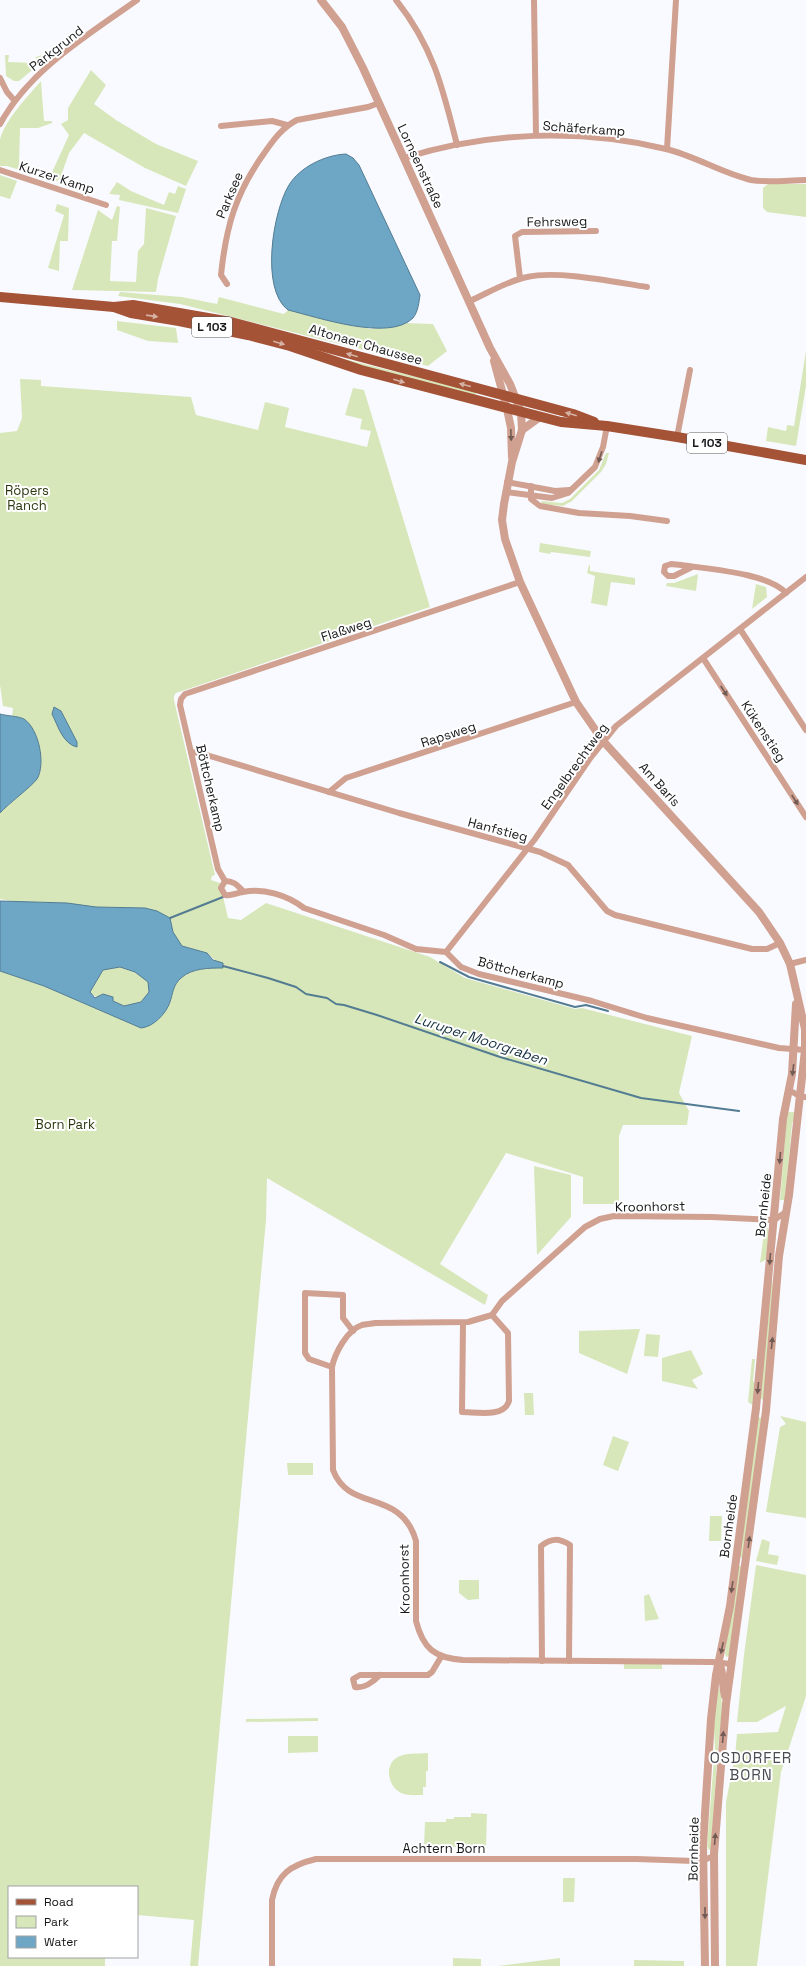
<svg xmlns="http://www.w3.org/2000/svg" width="806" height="1966" font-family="'Space Grotesk',sans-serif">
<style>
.green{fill:#d7e7ba}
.water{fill:#6ea7c6;stroke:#537c92;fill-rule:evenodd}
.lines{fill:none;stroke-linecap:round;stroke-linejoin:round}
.stream{stroke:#537c92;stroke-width:2}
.minor{stroke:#d0a091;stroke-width:6}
.tertiary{stroke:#d0a091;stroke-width:8}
.primary{stroke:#a45337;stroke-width:10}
.oneway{fill:#d6b2a5}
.oneway2{fill:#725b54}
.labels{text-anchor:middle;stroke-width:4;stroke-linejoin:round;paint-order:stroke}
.shield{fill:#fff;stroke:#5b5c5d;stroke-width:1}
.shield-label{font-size:12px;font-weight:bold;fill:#151618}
.street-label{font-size:13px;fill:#151618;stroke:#fff}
.park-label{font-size:13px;fill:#2b370f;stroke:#fff}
.water-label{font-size:14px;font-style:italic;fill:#132f3d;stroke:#fff}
.quarter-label{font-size:15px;letter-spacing:1px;fill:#4a4c52;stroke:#fff}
</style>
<rect width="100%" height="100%" fill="#f9faff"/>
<g class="green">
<path d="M53 51 54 52 19 81H14L6 76 5 55H9L8 62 35 63 36 57Z"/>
<path d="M91 70 106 85 94 104 116 120 156 144 198 161 186 186 145 168 84 133 69 153 60 179 56 181 49 179 69 135 61 124 68 120V108Z"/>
<path d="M41 81 44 121H52V123L38 128H20L19 166 38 167 35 175 7 166H0C0 158 0 148 0 140 4 121 28 96 41 81Z"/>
<path d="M0 175 17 181 10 199 0 196Z"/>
<path d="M117 182 131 191 164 205 169 192 175 194 178 186 186 189 178 213 119 200 120 195 109 194Z"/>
<path d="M768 184H806V217L767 212 763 208V188Z"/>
<path d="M57 204 69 208 68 241H60L59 271 48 268 64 215 55 211Z"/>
<path d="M117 206 120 207 117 241H112L110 281 136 282 138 251 144 244 146 208 176 216 158 279 156 292 72 290 98 210 112 220Z"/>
<path d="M120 292 182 297 217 304 219 297 284 314 288 310 370 329 405 323 433 324 447 351 428 366 180 304 118 296Z"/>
<path d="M117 321 176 328 178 343 148 341 117 330Z"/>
<path d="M806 351V386L796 446 766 441 768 427 786 431 787 425 794 426Z"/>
<path d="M336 357 476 392V395L368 368Z"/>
<path d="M20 379 41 380V386L191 397 196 415 258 430 265 402 289 408 285 427 367 447 371 431 360 429 362 419 345 415 353 388 364 390 430 607 176 693 174 696V700L215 875 212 876 211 880 220 883 228 918 241 920 266 903 430 957 465 978 575 1009 582 1008 692 1036 679 1093 689 1111 687 1125H623L619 1136V1204H583V1177L506 1153 440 1264 488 1295 485 1305 267 1178 266 1220 198 1966H190L194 1920 137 1915V1887H9V1957H105V1966H0V971L44 986 141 1028C153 1027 166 1014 170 1002 174 992 173 982 184 976 195 968 209 969 223 967L207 953 182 946 173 932 170 918 145 908 96 907 67 903 16 902 0 899V813L36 780 23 718 12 717 13 708 3 706 0 685V433L17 431 22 418Z"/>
<path d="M606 453H609L606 464 601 472 572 501 563 506 541 504 542 501 562 503 570 499 599 470Z"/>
<path d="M540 543 591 551 590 557 551 552 550 554 539 552Z"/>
<path d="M589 565H590V571L635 578V585L611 582 607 606 591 603 595 576 587 573Z"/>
<path d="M698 574 696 591 666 586 667 583H674Z"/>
<path d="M756 584 766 587 767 597 752 609Z"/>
<path d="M120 967 135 972 148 982 149 992 141 1002 124 1006C112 1000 98 1001 90 992L103 970Z"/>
<path d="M787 1112H796L792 1124 785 1200H780Z"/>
<path d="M534 1166 571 1175V1217L537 1255Z"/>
<path d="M765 1225 769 1230 767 1259 760 1263Z"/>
<path d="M771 1278H772L774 1299 764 1398 763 1400 760 1398Z"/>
<path d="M640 1329 627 1374 579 1353V1331Z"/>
<path d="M646 1334 660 1335 658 1357 644 1356Z"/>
<path d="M691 1350 703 1374 692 1380 698 1389 662 1381V1358Z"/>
<path d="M752 1359H755L753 1381 756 1383 754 1406 748 1402Z"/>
<path d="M524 1393H533L534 1415H525Z"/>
<path d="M780 1416 806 1422V1518L766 1512 780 1427 786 1424Z"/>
<path d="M757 1417 763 1418 745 1558 738 1557Z"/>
<path d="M613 1436 629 1442 618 1471 603 1465Z"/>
<path d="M287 1463H313V1475H288Z"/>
<path d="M710 1516H722L721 1541H709Z"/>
<path d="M762 1539 770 1542 768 1554 779 1556 777 1565 756 1561Z"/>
<path d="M756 1565 806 1575V1696L781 1772 757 1966H726V1802L735 1756 737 1734 778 1732 786 1706 757 1722H737L744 1655Z"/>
<path d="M738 1566H743L729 1656 726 1657 725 1653Z"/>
<path d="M459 1580H479V1599L468 1600 459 1593Z"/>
<path d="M649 1594 659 1619 645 1621 644 1596Z"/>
<path d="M624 1663 662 1664V1669H624Z"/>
<path d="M718 1686C726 1700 719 1733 718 1750H715L714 1728Z"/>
<path d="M318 1718V1721L246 1722V1719Z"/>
<path d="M288 1736H318V1752L288 1753Z"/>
<path d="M428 1753V1771H426V1787H423V1795C416 1795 407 1796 401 1793 389 1787 384 1768 395 1759 403 1752 418 1754 428 1753Z"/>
<path d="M714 1759 717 1760 711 1850H709L707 1846Z"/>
<path d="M471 1813 487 1814 486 1847H424L425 1822H446V1819H454V1817H471Z"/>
<path d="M563 1878H575L574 1902H563Z"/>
<path d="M453 1958 481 1959V1966H453Z"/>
<path d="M560 1958V1966H498Z"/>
<path d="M634 1960 684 1961V1966H634Z"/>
</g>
<g class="water">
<path d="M346 154 353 158 359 165 420 295C419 302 418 312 413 318 389 342 317 317 288 310 260 289 273 211 289 185 300 167 325 155 346 154Z"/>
<path d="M54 707 61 711 77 742V747C63 744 58 726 52 714Z"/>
<path d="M0 714C7 716 18 716 24 719 39 729 46 764 37 779 31 787 8 804 0 813Z"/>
<path d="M0 901 67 903 96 907 145 908 157 911 170 918 173 932 182 946 207 953 213 960 223 963V968C209 968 192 968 181 978 173 985 173 993 170 1002 166 1014 153 1027 141 1028L44 986 0 971ZM120 967 135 972 148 982 149 992 141 1002 124 1006 113 1001V997L103 994 95 998 90 992 103 970Z"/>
</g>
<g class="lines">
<g class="stream">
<path d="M170 918 223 897"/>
<path d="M440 962 469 977 575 1007 586 1005 608 1011"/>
<path d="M223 966 268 978 296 987 306 994 327 998 336 1004 344 1005 377 1015 500 1057 641 1098 739 1111"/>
</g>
<g class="minor">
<path d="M396 0C433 46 443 89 457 145"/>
<path d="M534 0 536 135"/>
<path d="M0 78 7 92 14 100"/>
<path d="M0 124C30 69 88 35 137 0"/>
<path d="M221 126 272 121 287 125"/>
<path d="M667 149 676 0"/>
<path d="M404 158C488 132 580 128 666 149 695 156 722 173 751 180 768 183 789 180 806 180"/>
<path d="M0 170 106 205"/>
<path d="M520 278 515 236 522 232 596 231"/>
<path d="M227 284 221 275C226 226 236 192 265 152 274 139 283 127 297 120L368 107 379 103"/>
<path d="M470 301C488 293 507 281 527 277 558 270 614 282 647 287"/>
<path d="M677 437 690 370"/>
<path d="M507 482 555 491 569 490"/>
<path d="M531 486V499L540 506 579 513 630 516 667 521"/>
<path d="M506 492 552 498 568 493 595 467 603 447 607 426"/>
<path d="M692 567 674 576H668L664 572 665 566 671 564 681 565C707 569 769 573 786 593"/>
<path d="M740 629 806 730"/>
<path d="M703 658 806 817"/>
<path d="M191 752 200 753 399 813 540 852 568 865 607 911 615 915 752 949H767L780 943"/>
<path d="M329 792 346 778 576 702"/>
<path d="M225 881 218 869 180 705 181 699 185 694 520 582"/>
<path d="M243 891C237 885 234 881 225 881L221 888 225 895C232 896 236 893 243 892 264 888 287 895 304 908L384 935 416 949 446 952 461 967 479 974 592 1001 647 1018 779 1048 805 1050"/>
<path d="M446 952 535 839 591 757 616 726 806 577"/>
<path d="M790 964 806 960"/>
<path d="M789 1090 801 1097H806"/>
<path d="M463 1323 462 1412C476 1412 504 1418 509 1401L508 1333 492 1315"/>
<path d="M332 1367 309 1359 305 1353V1293L343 1295V1318L353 1331"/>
<path d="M542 1661 541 1546C551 1538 559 1538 570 1545L569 1661"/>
<path d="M731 1664 712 1662 463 1660C434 1658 423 1648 416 1621V1541C401 1488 349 1513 333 1470L332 1367C335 1353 347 1330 362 1325 366 1324 371 1324 375 1323L468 1322 492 1315 502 1301 585 1227 600 1219 614 1216 712 1217 774 1220 786 1212"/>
<path d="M380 1675C373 1682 364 1689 355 1687L353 1679 360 1675H428L432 1672 441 1657"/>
<path d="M272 1966V1900C277 1874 291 1865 316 1859H636L694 1861 704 1860 714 1856"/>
</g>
<g class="tertiary">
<path d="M321 0 342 27 363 68 490 348 510 384 521 412 522 430 512 462 504 504 502 520 505 539 520 582 576 702 603 741 759 912 780 943 790 964 805 1029V1050L789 1195 779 1256 766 1411 726 1704 714 1854 715 1966"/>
<path d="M494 361 507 409 511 428 512 457"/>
<path d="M522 430 540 417"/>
<path d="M719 1663C724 1673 722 1685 725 1696"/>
<path d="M705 1966 703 1845 711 1719 716 1675 730 1606 756 1408 783 1119 792 1074 796 1004"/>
</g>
<g class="primary">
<path d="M0 297 114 307 133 305 231 322 573 414 594 422"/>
<path d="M114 307 131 313 179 321 248 335 290 346 361 370 561 422 607 426 677 437 806 460"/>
</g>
</g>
<defs><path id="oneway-solid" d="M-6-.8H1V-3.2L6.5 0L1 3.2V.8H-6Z"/></defs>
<g class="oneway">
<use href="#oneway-solid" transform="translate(152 316) rotate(8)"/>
<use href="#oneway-solid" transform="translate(279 343) rotate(16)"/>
<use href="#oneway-solid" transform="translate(352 355) rotate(-164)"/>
<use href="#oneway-solid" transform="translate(399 381) rotate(16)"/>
<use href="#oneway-solid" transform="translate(465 385) rotate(-165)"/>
<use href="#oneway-solid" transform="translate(571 414) rotate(-164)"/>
</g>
<g class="oneway2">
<use href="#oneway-solid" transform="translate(511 435) rotate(88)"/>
<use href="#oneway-solid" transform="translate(600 457) rotate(108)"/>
<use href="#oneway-solid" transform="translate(724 691) rotate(57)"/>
<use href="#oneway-solid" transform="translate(795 800) rotate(57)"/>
<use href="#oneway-solid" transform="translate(793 1070) rotate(97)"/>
<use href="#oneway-solid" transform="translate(780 1158) rotate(95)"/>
<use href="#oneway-solid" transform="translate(770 1259) rotate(95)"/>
<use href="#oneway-solid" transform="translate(772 1343) rotate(-84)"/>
<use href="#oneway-solid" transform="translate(758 1388) rotate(95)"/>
<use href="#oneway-solid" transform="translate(749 1542) rotate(-82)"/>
<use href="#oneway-solid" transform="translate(732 1587) rotate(98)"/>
<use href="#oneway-solid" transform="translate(722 1648) rotate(102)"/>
<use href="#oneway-solid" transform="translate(723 1737) rotate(-85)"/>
<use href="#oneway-solid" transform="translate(715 1839) rotate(-85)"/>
<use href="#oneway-solid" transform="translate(705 1913) rotate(90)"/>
</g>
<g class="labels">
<g class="shield">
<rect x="192" y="317" width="40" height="20" rx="3"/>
<rect x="687" y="433" width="40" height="20" rx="3"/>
</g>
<g class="shield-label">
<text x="212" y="331">L 103</text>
<text x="707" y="447">L 103</text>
</g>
<g class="street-label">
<text transform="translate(56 48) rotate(-38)" y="5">Parkgrund</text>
<text transform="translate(584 128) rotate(4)" y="5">Schäferkamp</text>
<text transform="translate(421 166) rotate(65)" y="5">Lornsenstraße</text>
<text transform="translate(57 177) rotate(18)" y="5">Kurzer Kamp</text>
<text transform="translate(229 195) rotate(-67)" y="5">Parksee</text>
<text transform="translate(557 221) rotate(-1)" y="5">Fehrsweg</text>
<text transform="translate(366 344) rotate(16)" y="5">Altonaer Chaussee</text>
<text transform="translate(346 629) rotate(-18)" y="5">Flaßweg</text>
<text transform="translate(764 731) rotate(57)" y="5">Kükenstieg</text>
<text transform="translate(448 734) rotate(-18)" y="5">Rapsweg</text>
<text transform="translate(574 766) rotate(-54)" y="5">Engelbrechtweg</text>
<text transform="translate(660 784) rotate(48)" y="5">Am Barls</text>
<text transform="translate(211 788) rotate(77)" y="5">Böttcherkamp</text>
<text transform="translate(498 829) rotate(15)" y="5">Hanfstieg</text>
<text transform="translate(521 972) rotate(15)" y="5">Böttcherkamp</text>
<text transform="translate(763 1205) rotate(-84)" y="5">Bornheide</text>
<text transform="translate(650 1206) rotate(-1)" y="5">Kroonhorst</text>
<text transform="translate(728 1526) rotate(-82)" y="5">Bornheide</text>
<text transform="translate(404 1579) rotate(-91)" y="5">Kroonhorst</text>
<text x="444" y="1853">Achtern Born</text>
<text transform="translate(693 1849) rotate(-89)" y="5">Bornheide</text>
</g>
<g class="park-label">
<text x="27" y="495">Röpers<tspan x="27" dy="15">Ranch</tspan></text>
<text x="65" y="1129">Born Park</text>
</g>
<g class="water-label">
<text transform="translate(481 1039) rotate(18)" y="5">Luruper Moorgraben</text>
</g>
<g class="quarter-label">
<text x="751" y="1763">OSDORFER<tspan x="751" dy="17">BORN</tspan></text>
</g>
</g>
<rect x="8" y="1886" width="130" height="72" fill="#ffffff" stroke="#a1a2a3"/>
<rect x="16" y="1899" width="20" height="6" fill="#a45337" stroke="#a1a2a3"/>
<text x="44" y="1906" font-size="12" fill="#151618">Road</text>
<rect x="16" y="1916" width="20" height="12" fill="#d7e7ba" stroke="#a1a2a3"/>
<text x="44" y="1926" font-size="12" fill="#151618">Park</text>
<rect x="16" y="1936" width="20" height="12" fill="#6ea7c6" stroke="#a1a2a3"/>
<text x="44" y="1946" font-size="12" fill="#151618">Water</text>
</svg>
